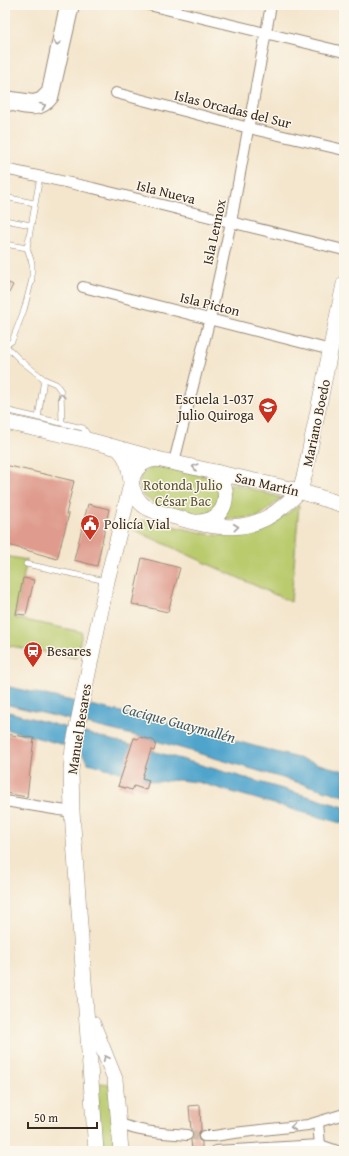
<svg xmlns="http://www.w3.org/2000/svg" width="349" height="1156" font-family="'Gentium Book Plus',serif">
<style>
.green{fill:#bacb6e;stroke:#7a7a46}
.water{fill:#50a4cc;stroke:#466775}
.building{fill:#df9b8d}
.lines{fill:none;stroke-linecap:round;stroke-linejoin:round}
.street-tunnel{stroke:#cfc0aa;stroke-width:10;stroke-dasharray:10 5;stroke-linecap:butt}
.lane-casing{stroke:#988876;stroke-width:6}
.street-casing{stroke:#988876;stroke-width:12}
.secondary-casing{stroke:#988876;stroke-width:16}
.lane{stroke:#fff;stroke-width:5}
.street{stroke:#fff;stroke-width:10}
.secondary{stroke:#fff;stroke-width:15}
.oneway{stroke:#a79f9a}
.labels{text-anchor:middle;stroke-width:3;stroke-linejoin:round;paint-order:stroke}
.street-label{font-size:14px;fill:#3b2a1e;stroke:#fbf7ec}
.poi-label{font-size:14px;fill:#3b2a1e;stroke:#fbf7ec;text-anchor:start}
.park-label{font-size:14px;fill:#5b5232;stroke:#fbf7ec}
.water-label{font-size:15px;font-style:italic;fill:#435b64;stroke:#fbf7ec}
</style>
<rect width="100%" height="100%" fill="#fbf7ec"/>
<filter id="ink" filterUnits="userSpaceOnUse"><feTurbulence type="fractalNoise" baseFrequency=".025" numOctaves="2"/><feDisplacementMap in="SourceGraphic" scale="8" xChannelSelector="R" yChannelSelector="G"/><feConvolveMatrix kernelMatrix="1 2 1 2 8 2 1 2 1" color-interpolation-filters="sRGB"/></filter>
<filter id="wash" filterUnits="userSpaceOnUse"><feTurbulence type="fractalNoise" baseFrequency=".012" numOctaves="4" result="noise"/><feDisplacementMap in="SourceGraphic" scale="16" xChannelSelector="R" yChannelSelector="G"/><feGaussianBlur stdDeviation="0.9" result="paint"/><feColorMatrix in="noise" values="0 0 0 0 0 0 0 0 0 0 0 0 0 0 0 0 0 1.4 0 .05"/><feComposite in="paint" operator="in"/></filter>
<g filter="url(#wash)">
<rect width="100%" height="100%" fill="#f4e6cd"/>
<g class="green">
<path d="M156 466 213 477C222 497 221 501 205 516L169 513 142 495C138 479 138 472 156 466Z"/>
<path d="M231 483 282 498 258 517 221 520Z"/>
<path d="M299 505 291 602 132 529 137 522 145 520 208 534C243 540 272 526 299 505Z"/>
<path d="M5 556 27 560 15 618 82 632 77 658 5 645Z"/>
<path d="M100 1083 109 1084 116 1151H100L97 1085Z"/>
</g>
<g class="water">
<path d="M5 686 175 724 344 771V796L153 740 5 704Z"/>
<path d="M5 711 181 759 344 807V824L197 782 178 780 156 782 88 763 79 749 5 729Z"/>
</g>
<g id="blocks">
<g class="building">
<path d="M5 281 13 285 5 301Z"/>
<path d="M5 465 74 481 66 514H69L57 559 5 544Z"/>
<path d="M88 504 109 509 97 566 74 560Z"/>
<path d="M142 558 180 568 168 612 132 604Z"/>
<path d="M23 578 34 580 26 615 16 614Z"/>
<path d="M5 734 34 738 27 797 5 793Z"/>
<path d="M139 737 153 740 156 743 154 751 151 750 142 778 149 780 146 790 134 786 132 790 118 786 134 738 138 739Z"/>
<path d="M200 1105 201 1130 199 1132 198 1136 199 1140 202 1142V1151H192L191 1140 193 1135 191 1130 189 1106Z"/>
</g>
</g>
</g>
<g filter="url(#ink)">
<use href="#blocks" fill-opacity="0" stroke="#988876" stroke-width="1"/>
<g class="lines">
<path class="street-tunnel" d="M187 1135 204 1136"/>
<g class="lane-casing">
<g id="lane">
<path d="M5 197 34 203"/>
<path d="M5 220 31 225"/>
<path d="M5 244 27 248"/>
<path d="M5 346 12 341 24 310 32 279V263L27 248 40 177"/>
<path d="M6 346 20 360 44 379 56 384 61 391 62 423"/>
<path d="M5 410 83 428 89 437"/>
<path d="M38 418 44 379"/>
<path d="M26 564 106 581"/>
</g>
</g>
<g class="street-casing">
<g id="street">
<path d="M149 5 344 52"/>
<path d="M116 93 249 128 344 150"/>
<path d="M5 96 33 100 40 98 47 91 65 5"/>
<path d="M5 104C24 108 40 116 53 98L74 5"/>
<path d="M5 169 93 188 344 250"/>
<path d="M83 287 331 350"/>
<path d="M174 462 210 318 231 222 271 5"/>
<path d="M5 801 72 812"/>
<path d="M119 1123C140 1133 165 1133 187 1135"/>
<path d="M318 1123 320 1145"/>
<path d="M204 1136H214L234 1133 308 1125 344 1114"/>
<path d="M216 1151 320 1145 337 1151"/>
</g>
</g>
<g class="secondary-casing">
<g id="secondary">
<path d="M5 422 92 441 157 459 299 491 344 505"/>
<path d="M119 449C136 467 125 486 140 502 149 512 166 514 179 518 215 529 252 534 282 507 288 502 294 498 298 492 302 487 303 479 305 473L344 284"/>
<path d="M198 522C227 521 233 492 216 472"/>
<path d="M93 1024 115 1079 121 1151"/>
<path d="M96 1151 72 812 71 771 73 748 78 722 107 581 133 476C137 465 145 460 157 459"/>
</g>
</g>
<use href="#lane" class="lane"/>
<use href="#street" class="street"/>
<use href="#secondary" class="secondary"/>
</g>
<defs><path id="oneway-chevron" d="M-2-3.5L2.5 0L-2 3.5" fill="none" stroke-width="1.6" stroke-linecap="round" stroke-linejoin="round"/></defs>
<g class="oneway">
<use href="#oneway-chevron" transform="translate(57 43) rotate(102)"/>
<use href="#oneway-chevron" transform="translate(43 106) rotate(-22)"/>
<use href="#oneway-chevron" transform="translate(61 396) rotate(-97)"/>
<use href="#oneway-chevron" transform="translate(195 467) rotate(-166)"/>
<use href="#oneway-chevron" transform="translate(236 527) rotate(-6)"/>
<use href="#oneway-chevron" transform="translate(106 1058) rotate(-115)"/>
<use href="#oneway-chevron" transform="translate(293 1127) rotate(174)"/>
</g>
</g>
<defs>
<g id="school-pin" transform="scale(1)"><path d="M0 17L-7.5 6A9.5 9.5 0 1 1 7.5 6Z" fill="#c8321e" stroke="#fbf7ec"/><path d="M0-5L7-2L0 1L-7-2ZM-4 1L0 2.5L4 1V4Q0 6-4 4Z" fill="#fff"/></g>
<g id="civic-pin" transform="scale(1)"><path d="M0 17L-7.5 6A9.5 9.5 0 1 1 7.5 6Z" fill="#c8321e" stroke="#fbf7ec"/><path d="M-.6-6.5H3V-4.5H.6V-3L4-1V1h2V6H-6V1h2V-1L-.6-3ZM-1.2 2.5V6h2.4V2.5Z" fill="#fff"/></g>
<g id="station-pin" transform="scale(1)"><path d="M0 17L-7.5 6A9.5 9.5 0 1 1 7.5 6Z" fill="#c8321e" stroke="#fbf7ec"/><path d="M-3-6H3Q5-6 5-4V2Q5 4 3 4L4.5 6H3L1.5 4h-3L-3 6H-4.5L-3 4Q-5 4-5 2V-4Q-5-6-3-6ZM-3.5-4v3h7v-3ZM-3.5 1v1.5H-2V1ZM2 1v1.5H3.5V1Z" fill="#fff"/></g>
</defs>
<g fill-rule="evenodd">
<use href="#school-pin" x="268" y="407"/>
<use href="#civic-pin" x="90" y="524"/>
<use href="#station-pin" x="33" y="651"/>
</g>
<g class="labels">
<g class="street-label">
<text transform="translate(233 109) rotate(14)" y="5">Islas Orcadas del Sur</text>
<text transform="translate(166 192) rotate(14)" y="5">Isla Nueva</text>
<text transform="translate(214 232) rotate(-78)" y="5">Isla Lennox</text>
<text transform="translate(210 304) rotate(14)" y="5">Isla Picton</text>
<text transform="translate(316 423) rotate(-78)" y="5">Mariano Boedo</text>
<text transform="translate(267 484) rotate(13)" y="5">San Martín</text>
<text transform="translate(79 729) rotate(-81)" y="5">Manuel Besares</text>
</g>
<g class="poi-label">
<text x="254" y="404" text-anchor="end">Escuela 1-037<tspan x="254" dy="16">Julio Quiroga</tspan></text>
<text x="104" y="529">Policía Vial</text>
<text x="47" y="656">Besares</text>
</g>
<g class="park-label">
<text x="183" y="490">Rotonda Julio<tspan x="183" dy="16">César Bac</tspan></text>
</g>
<g class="water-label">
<text transform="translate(179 723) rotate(15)" y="5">Cacique Guaymallén</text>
</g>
</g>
<rect width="349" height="1156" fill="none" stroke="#fbf7ec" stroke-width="20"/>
<path d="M28 1122v6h69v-6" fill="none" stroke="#3b2a1e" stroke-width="2"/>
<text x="34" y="1122" font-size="12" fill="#3b2a1e" stroke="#fbf7ec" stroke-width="3" paint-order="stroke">50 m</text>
</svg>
